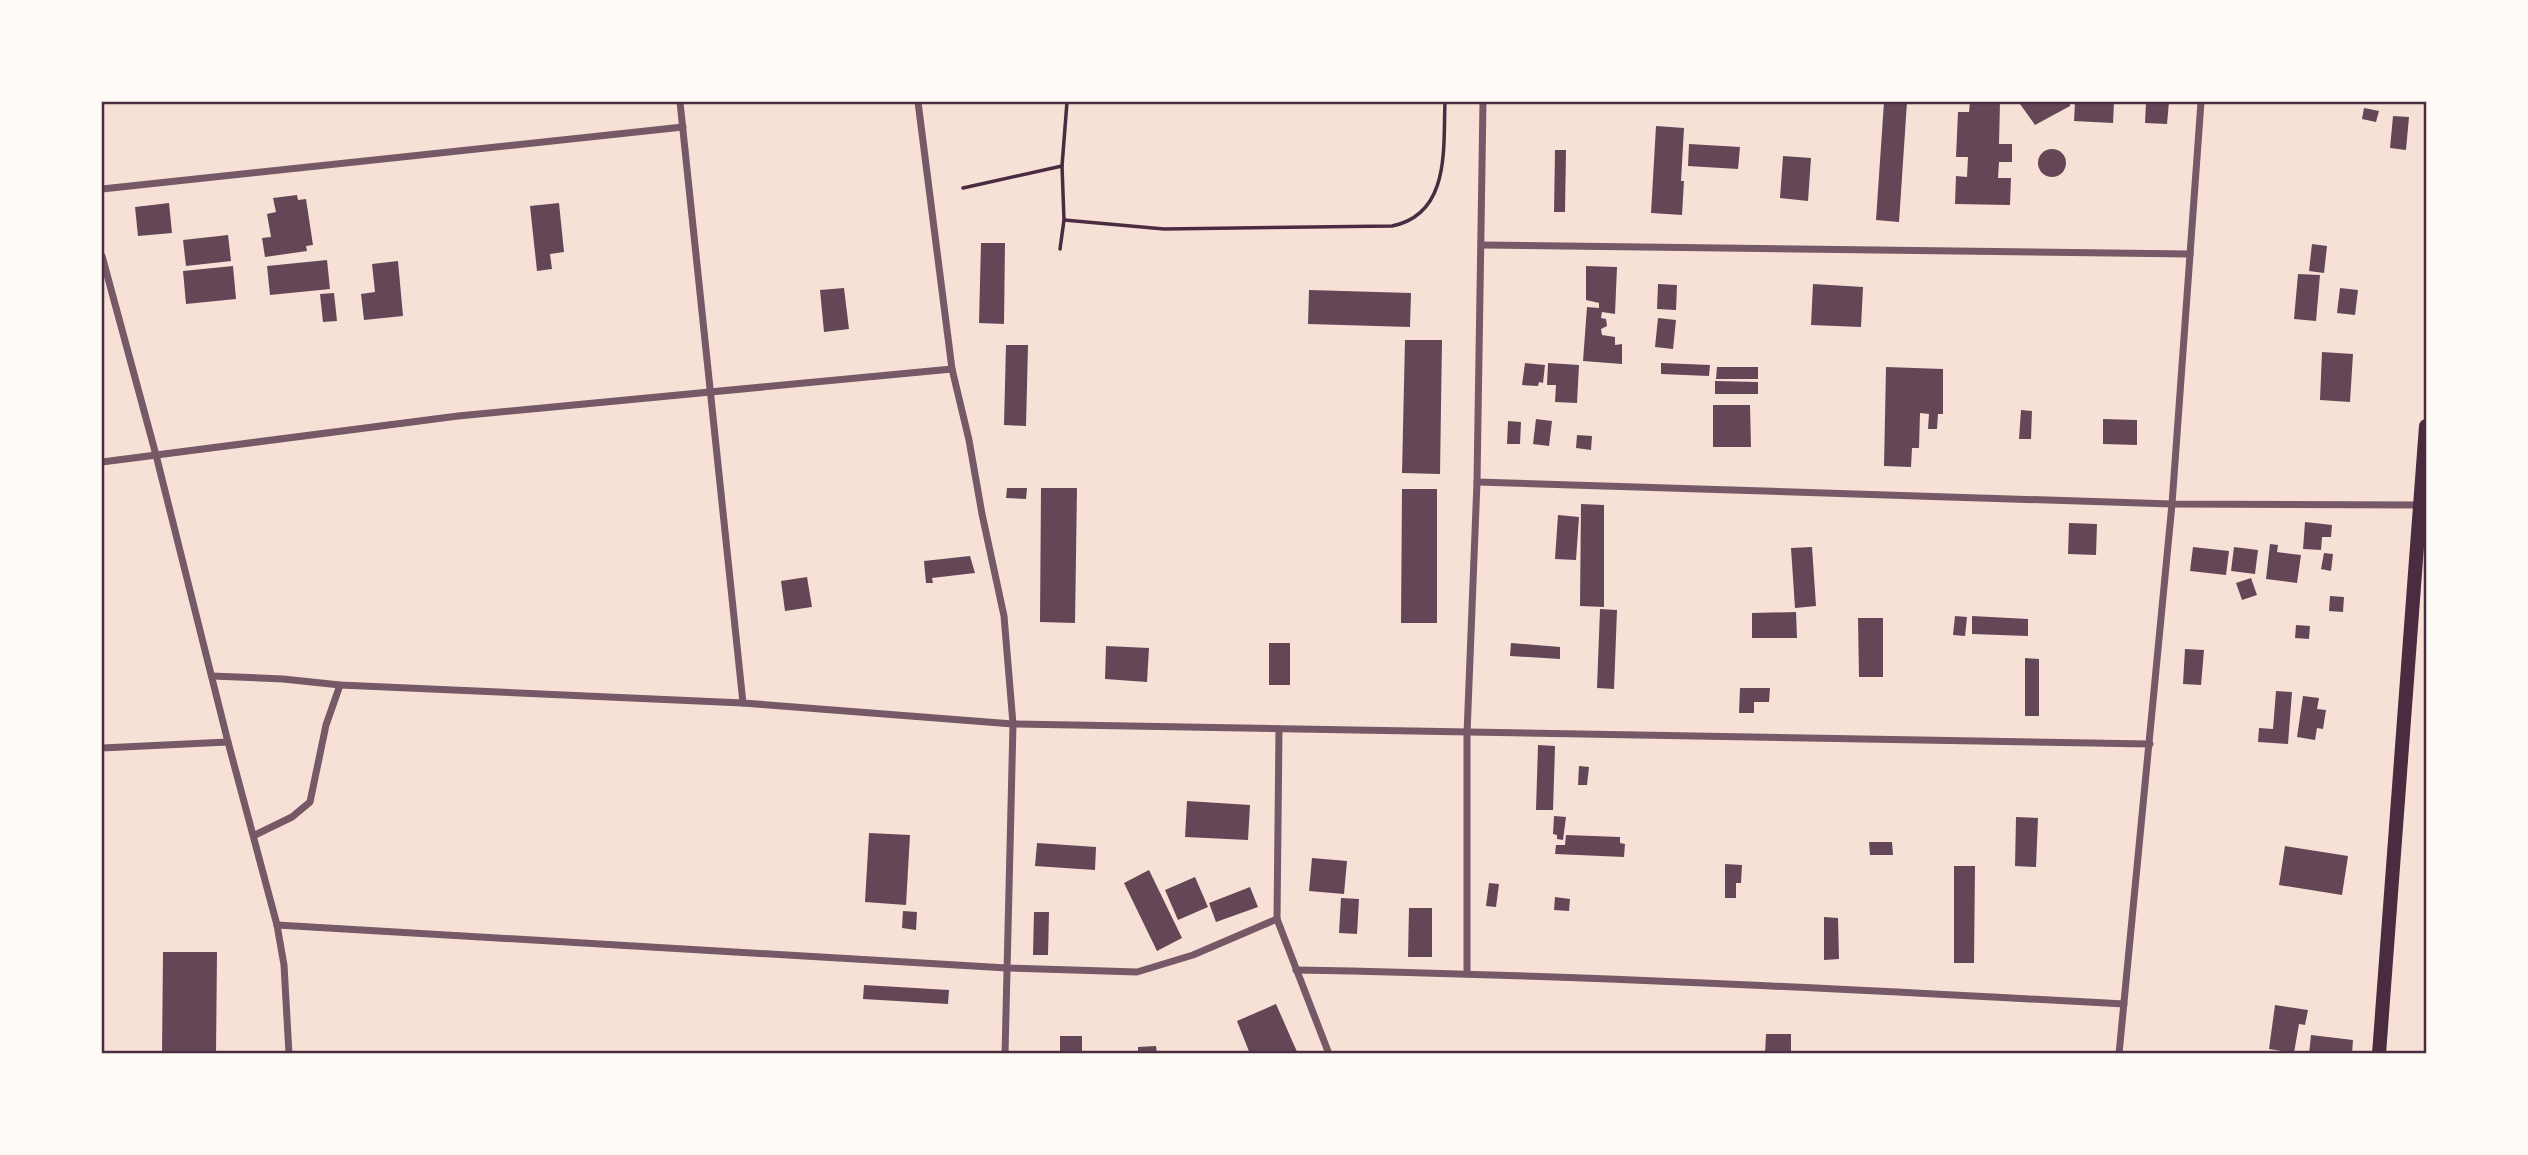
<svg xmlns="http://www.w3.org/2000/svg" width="2528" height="1155" font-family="'DejaVu Sans',sans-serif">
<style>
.building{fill:#644757}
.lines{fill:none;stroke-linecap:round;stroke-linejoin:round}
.path{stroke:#4a2c40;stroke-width:3.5}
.minor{stroke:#755966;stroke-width:7}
.secondary{stroke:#4a2c40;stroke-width:14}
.neatline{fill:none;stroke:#4a2c40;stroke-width:2.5}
</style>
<rect width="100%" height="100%" fill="#f7e1d7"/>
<g class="building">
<path d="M1884 102H1907L1899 222 1876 220Z"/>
<path d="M1970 102H2000L1999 144H2012V162H1999L1998 178H2011L2010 205 1955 204 1956 176 1967 177 1968 157H1956L1958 112H1969Z"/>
<path d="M2006 102H2070V106L2035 125 2020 104H2006Z"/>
<path d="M2075 102H2114L2113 123 2074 121Z"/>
<path d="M2146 102H2169L2167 124 2145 123Z"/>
<path d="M2364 108 2379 111 2376 122 2362 119Z"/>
<path d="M2393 116 2409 117 2406 150 2390 148Z"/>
<path d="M1656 126 1684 128 1681 181H1684L1682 215 1651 213Z"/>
<path d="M1689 144 1740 147 1738 169 1688 166Z"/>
<circle cx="2052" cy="163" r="14"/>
<path d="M1555 150H1566L1565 212H1554Z"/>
<path d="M1783 156 1811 158 1808 201 1780 198Z"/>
<path d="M297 195 298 200 306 199 313 245 306 246 307 251 265 257 262 238 271 237 267 214 276 212 273 198Z"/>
<path d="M169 203 172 233 138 236 135 207Z"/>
<path d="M559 203 564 252 550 254 552 269 537 271 530 206Z"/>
<path d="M228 235 231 261 186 266 183 240Z"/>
<path d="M981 243H1005L1004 324 979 323Z"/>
<path d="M2312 244 2327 246 2324 273 2309 271Z"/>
<path d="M327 260 330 289 270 295 267 266Z"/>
<path d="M398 261 403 316 364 320 361 294 375 292 372 264Z"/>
<path d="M233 266 236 299 186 304 183 271Z"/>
<path d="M1586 266 1617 267 1615 314 1602 312 1601 318 1606 319 1607 326 1601 329 1602 335 1615 337V345L1622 344V364L1583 361 1587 307 1599 308V303L1586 300Z"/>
<path d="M2298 274 2320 275 2316 321 2294 319Z"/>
<path d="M1658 284 1677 285 1676 310 1657 309Z"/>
<path d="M1813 284 1863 287 1861 327 1811 325Z"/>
<path d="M844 288 849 329 824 332 820 290Z"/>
<path d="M2340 288 2358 290 2355 315 2337 313Z"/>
<path d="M1309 290 1411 293 1410 327 1308 324Z"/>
<path d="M334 293 337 321 323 322 320 294Z"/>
<path d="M1658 318 1676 320 1673 349 1655 347Z"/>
<path d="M1405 340H1442L1440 474 1402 473Z"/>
<path d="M1006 345H1028L1026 426 1004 425Z"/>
<path d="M2322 352 2353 354 2350 402 2320 400Z"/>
<path d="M1525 363 1545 365 1543 383 1539 382 1538 386 1522 385Z"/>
<path d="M1548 363 1579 365 1577 403 1555 402 1556 385H1547Z"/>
<path d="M1661 363 1710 365 1709 376 1661 374Z"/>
<path d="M1717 367H1758V379H1716Z"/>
<path d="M1886 367 1943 369V414H1938L1937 429H1928L1929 414 1920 413 1919 448H1912L1911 467 1884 466Z"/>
<path d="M1715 381 1758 382V394H1715Z"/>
<path d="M1713 405H1750L1751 447H1713Z"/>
<path d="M2021 410 2032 411 2031 439H2019Z"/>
<path d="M1536 419 1552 421 1549 446 1533 444Z"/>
<path d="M2103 419 2137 420V445L2103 444Z"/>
<path d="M1508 421 1521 422 1520 444H1507Z"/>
<path d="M1577 435 1592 436 1591 450 1576 448Z"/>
<path d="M1007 488H1027L1026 499 1006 498Z"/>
<path d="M1041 488H1077L1075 623 1040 622Z"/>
<path d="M1402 489H1437V623H1401Z"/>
<path d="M1581 504 1604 505V607L1580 606Z"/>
<path d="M1558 515 1579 517 1576 560 1555 559Z"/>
<path d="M2305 522 2332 525 2331 537H2322L2321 550 2303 549Z"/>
<path d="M2069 523 2097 524 2096 555 2068 554Z"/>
<path d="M2270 544 2278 545 2277 552 2301 555 2297 583 2266 579Z"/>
<path d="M1812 547 1816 606 1795 608 1791 548Z"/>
<path d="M2193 547 2229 551 2226 575 2190 571Z"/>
<path d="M2234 547 2258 550 2255 574 2231 571Z"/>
<path d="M2324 553 2333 554 2331 571 2321 569Z"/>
<path d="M970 556 975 573 932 578 933 583H926L924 561Z"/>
<path d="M807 577 812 607 785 611 781 581Z"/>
<path d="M2251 578 2257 595 2242 600 2236 583Z"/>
<path d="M2330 596 2344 597 2343 612 2329 611Z"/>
<path d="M1600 609 1617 610 1614 689 1597 688Z"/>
<path d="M1796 612 1797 638H1752V613Z"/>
<path d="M1955 616 1967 617 1965 636 1953 635Z"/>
<path d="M1972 616 2028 619V636L1972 634Z"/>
<path d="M1858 618H1883V677H1859Z"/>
<path d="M2296 625 2310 626 2309 639 2295 638Z"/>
<rect x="1269" y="643" width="21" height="42"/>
<path d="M1511 643 1560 647V659L1510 656Z"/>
<path d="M1106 646 1149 648 1147 682 1105 679Z"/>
<path d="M2185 649 2204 650 2201 685 2183 684Z"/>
<path d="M2025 658 2039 659V716H2025Z"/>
<path d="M1740 688H1770L1769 702H1754V713H1739Z"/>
<path d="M2276 691 2292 692 2288 744 2258 742 2259 728 2273 729Z"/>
<path d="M2303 696 2319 698 2317 709 2326 710 2323 729 2317 728 2315 740 2297 737Z"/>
<path d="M1538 745 1555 746 1553 810H1536Z"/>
<path d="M1579 766 1589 767 1587 785H1578Z"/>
<path d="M1187 801 1250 805 1248 840 1185 837Z"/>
<path d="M1554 816 1566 817 1563 840 1557 839V835L1553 834Z"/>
<path d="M2016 817 2038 818 2036 867 2015 866Z"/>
<path d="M869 833 910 835 906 905 865 902Z"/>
<path d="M1566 835 1620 837V843L1625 844 1624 857 1555 854 1556 845H1565Z"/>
<path d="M1869 842H1892L1893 855H1870Z"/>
<path d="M1037 843 1096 847 1095 870 1035 866Z"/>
<path d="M2285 846 2348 856 2342 895 2279 885Z"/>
<path d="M1312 858 1347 861 1344 894 1309 891Z"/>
<path d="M1725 864 1742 865 1741 883H1736V898H1725Z"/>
<path d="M1954 866H1975L1974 963H1954Z"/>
<path d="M1149 870 1182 938 1157 951 1124 883Z"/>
<path d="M1195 877 1208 907 1178 920 1165 890Z"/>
<path d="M1489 883 1499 884 1496 907 1486 906Z"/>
<path d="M1250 887 1258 907 1216 922 1209 903Z"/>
<path d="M1555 897 1570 899 1569 911 1554 910Z"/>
<path d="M1341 898 1359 899 1357 934 1339 933Z"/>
<path d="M1409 908H1432V957H1408Z"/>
<path d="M903 911 917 912 916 930 902 928Z"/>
<path d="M1034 912H1049L1048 955H1033Z"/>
<path d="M1824 917 1838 918 1839 959 1824 960Z"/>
<path d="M163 952H217L216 1054H162Z"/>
<path d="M864 985 949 990 948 1004 863 999Z"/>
<path d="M1276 1004 1298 1054H1250L1237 1021Z"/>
<path d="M2275 1005 2308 1010 2305 1025 2299 1024 2294 1053 2269 1049Z"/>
<path d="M1766 1034H1791V1054H1765Z"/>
<path d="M2311 1035 2353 1040 2352 1054H2309Z"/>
<rect x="1060" y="1036" width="22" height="18"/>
<path d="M1156 1046 1157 1054H1138V1047Z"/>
</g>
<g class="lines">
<g class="path">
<path d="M963 188 1062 166"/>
<path d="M1064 220 1164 229 1392 226C1451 214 1443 147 1445 102"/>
<path d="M1060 249 1064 220 1062 166 1067 102"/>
</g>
<g class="minor">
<path d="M680 102 743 703"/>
<path d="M918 102 952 369 969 440 982 514 1004 616 1013 724 1005 1054"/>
<path d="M102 189 683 127"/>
<path d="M1482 245 2190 254"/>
<path d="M102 256 156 455 228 742 277 925 284 965 289 1054"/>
<path d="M102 462 458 416 952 369"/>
<path d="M1477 482 2172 504 2421 505"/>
<path d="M212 676 283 679 340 685 743 703 1013 724 2150 744"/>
<path d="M1279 729 1277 919 1329 1054"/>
<path d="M102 748 228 742"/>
<path d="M255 835 292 817 310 802 326 725 340 685"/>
<path d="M277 925 1007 968 1137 972 1193 955 1277 919"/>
<path d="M1296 970C1572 975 1848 989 2124 1004"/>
<path d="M1467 973V734L1477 482 1483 102"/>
<path d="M2119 1054 2172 504 2201 102"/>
</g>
<path class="secondary" d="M2379 1054 2426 426"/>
</g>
<rect width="2528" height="1155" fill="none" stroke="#fffaf5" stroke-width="206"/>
<rect x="103" y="103" width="2322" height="949" class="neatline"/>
</svg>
